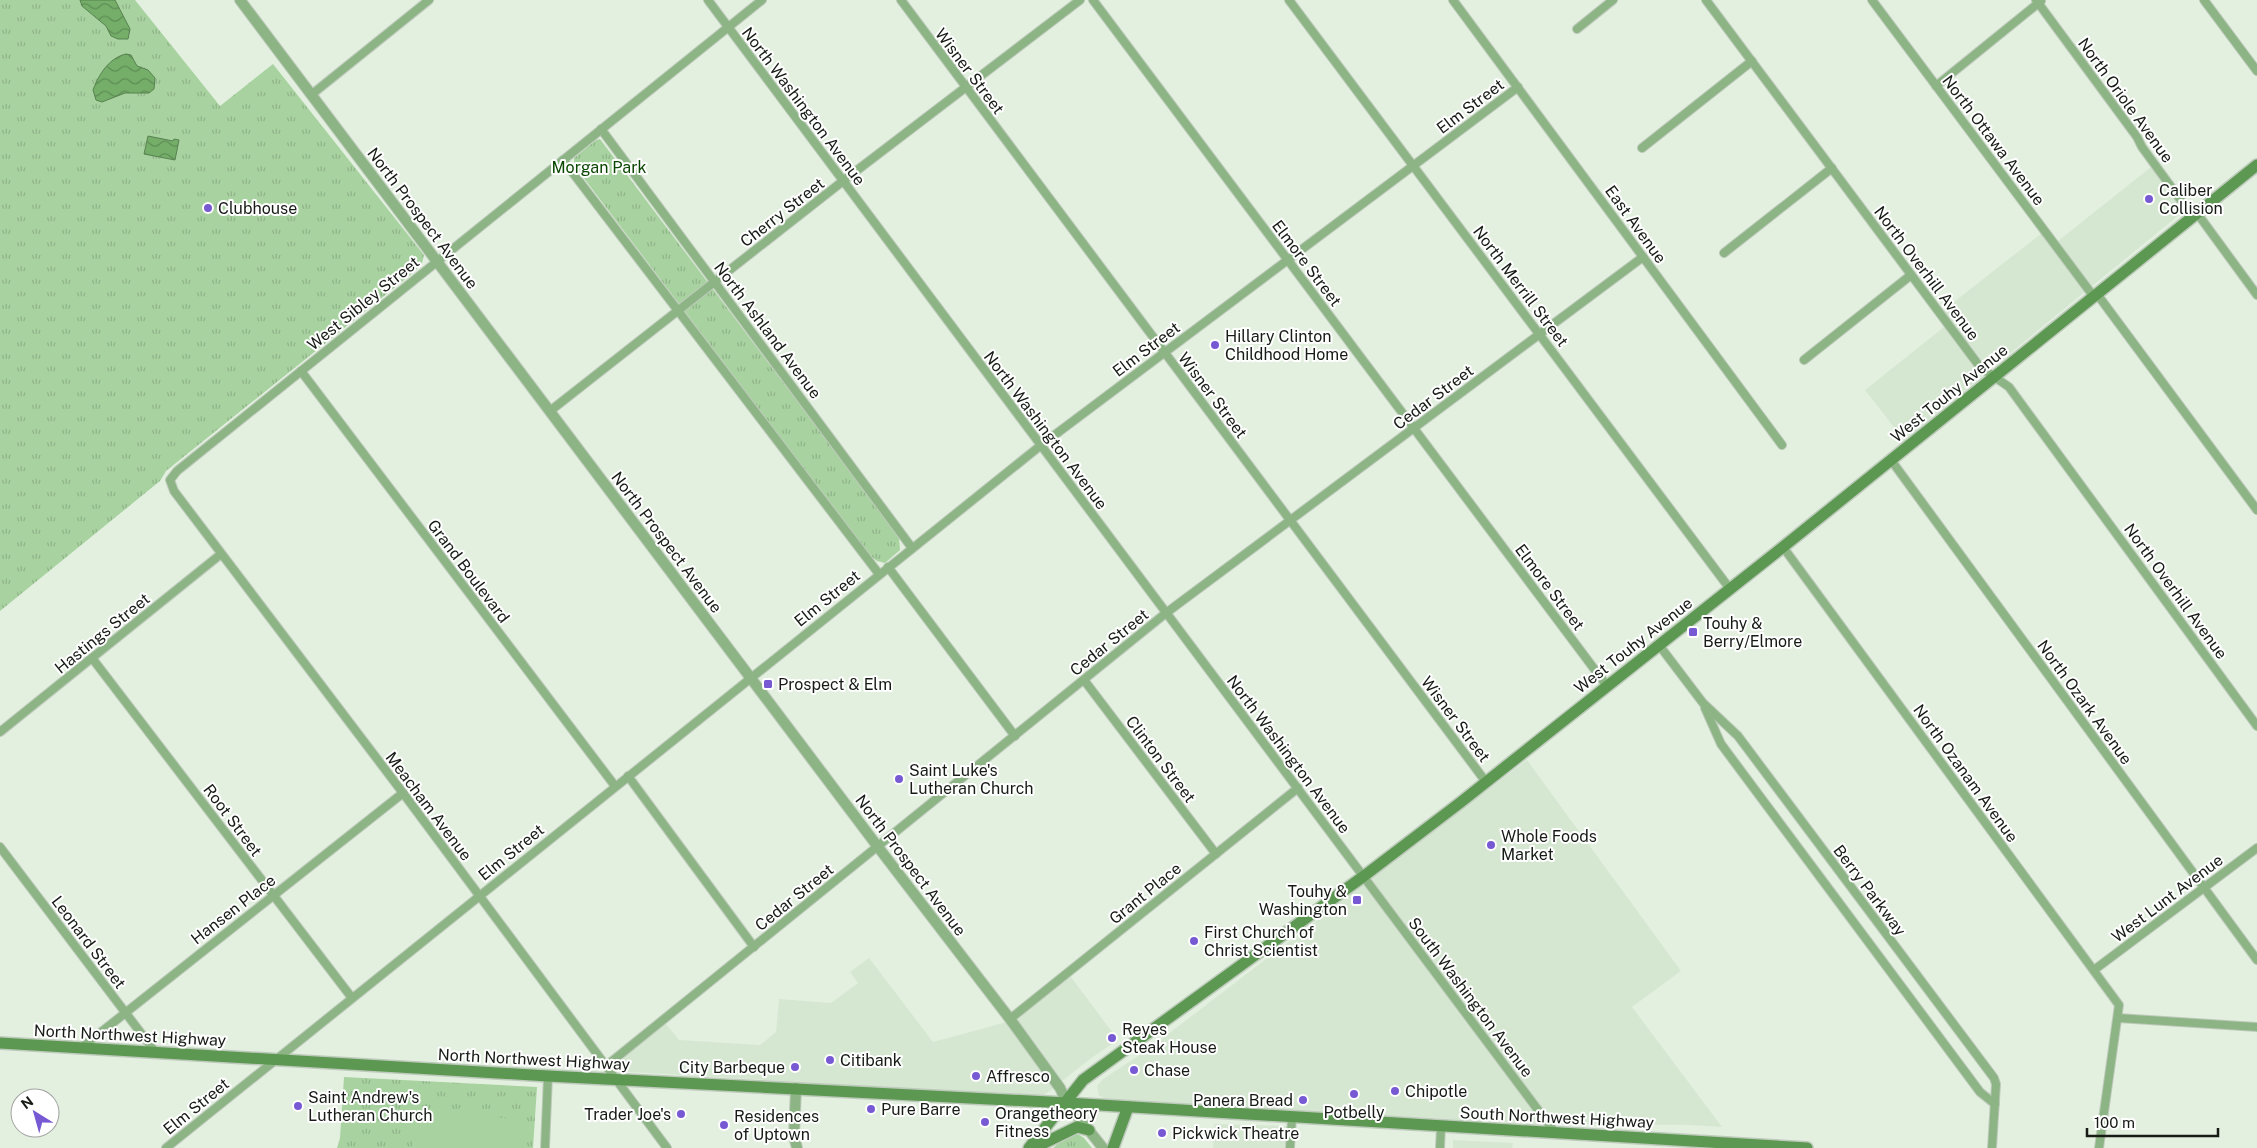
<svg xmlns="http://www.w3.org/2000/svg" width="2257" height="1148" font-family="'Public Sans',sans-serif">
<style>
.built{fill:#d5e7d1}
.grass{fill:url(#grass-tufts)}
.pitch{fill:#a8d2a0}
.water{fill:url(#water-waves);stroke:#588250}
.lines{fill:none;stroke-linecap:round;stroke-linejoin:round}
.minor-casing{stroke:#becabb;stroke-width:10}
.tertiary-casing{stroke:#becabb;stroke-width:12}
.secondary-casing{stroke:#becabb;stroke-width:14}
.minor{stroke:#8db485;stroke-width:8}
.tertiary{stroke:#8db485;stroke-width:10}
.secondary{stroke:#5c9851;stroke-width:11}
.poi-dot{fill:#7659d3;stroke:#fff;stroke-width:2}
.labels{text-anchor:middle;stroke-width:4;stroke-linejoin:round;paint-order:stroke}
.street-label{font-size:16px;fill:#161b15;stroke:#fff}
.park-label{font-size:16px;fill:#0a4700;stroke:#fff}
.poi-label{font-size:16px;fill:#161b15;stroke:#fff;text-anchor:start}
</style>
<defs>
<pattern id="grass-tufts" width="24" height="20" patternUnits="userSpaceOnUse" patternTransform="scale(1.25)"><rect width="24" height="20" fill="#a8d2a0"/><path d="M3 7l-1-3M5 7V3M7 7l1-3M15 17l-1-3M17 17v-4M19 17l1-3" fill="none" stroke="#90b489"/></pattern>
<pattern id="water-waves" width="16" height="10" patternUnits="userSpaceOnUse" patternTransform="scale(1.25)"><rect width="16" height="10" fill="#74ae69"/><path d="M0 5q4-4 8 0t8 0" fill="none" stroke="#5e8d55"/></pattern>
</defs>
<rect width="100%" height="100%" fill="#e3f0e0"/>
<g class="built">
<path d="M2156 163 2190 206 1904 440 1865 390 1944 327 1936 316 2047 229 2058 241Z"/>
<path d="M1527 760 1681 971 1632 1007 1722 1127 1687 1125 1538 1124 1113 1101 1099 1096 1097 1086 1103 1079 1147 1050Z"/>
<path d="M869 958 933 1042 1003 1023 1071 977 1118 1040 1090 1059 1047 1093 1041 1096 612 1071 607 1062 662 1019 679 1040 760 1045 776 1032 779 999 831 1003 858 983 850 972Z"/>
<path d="M1214 1124 1287 1126 1286 1148H1213Z"/>
<path d="M1453 1140 1513 1143 1512 1148H1453Z"/>
</g>
<g class="grass">
<path d="M0 0H135L220 106 273 64 424 255 422 263 414 272 166 471 160 481 0 611Z"/>
<path d="M600 139 895 531 899 538 900 550 885 563 877 561 869 555 574 165V158L596 140Z"/>
<path d="M344 1077 537 1087 533 1148H337L340 1138Z"/>
<path d="M1076 1133 1084 1138 1092 1148H1053L1069 1134Z"/>
</g>
<path class="pitch" d="M413 1111 516 1119 523 1128 521 1148H413Z"/>
<g class="water">
<path d="M80 0H115L130 29 128 39H118L111 36 106 26 82 6Z"/>
<path d="M126 54 131 55 137 66 148 70 155 78 154 89 149 93H125L102 102 96 100 93 90C99 74 109 58 126 54Z"/>
<path d="M148 136 173 141 174 139 179 140 175 160 144 154Z"/>
</g>
<g class="lines">
<g class="minor-casing">
<g id="minor">
<path d="M708 0 1556 1134"/>
<path d="M901 0 1486 782"/>
<path d="M1093 0 1607 686"/>
<path d="M1289 0 1730 589"/>
<path d="M1453 0 1782 445"/>
<path d="M1706 0 1980 367 2009 387 2257 726"/>
<path d="M1872 0 2094 297"/>
<path d="M2036 0 2137 137 2142 147 2193 217"/>
<path d="M2204 0 2257 71"/>
<path d="M1577 29 1613 0"/>
<path d="M1936 86 2041 1"/>
<path d="M311 95 429 0"/>
<path d="M601 129 912 548"/>
<path d="M1642 148 1752 61"/>
<path d="M563 160 879 574"/>
<path d="M2197 213 2257 295"/>
<path d="M1724 253 1832 168"/>
<path d="M2097 294 2257 510"/>
<path d="M1804 360 1911 275"/>
<path d="M301 371 615 786"/>
<path d="M550 411 843 181 1080 0"/>
<path d="M1891 460 2257 960"/>
<path d="M1783 547 2119 1005 2099 1148"/>
<path d="M888 567 1015 736"/>
<path d="M1659 645 1703 703 1738 736 1994 1078 1996 1084 1992 1148"/>
<path d="M92 658 352 998"/>
<path d="M1084 680 1216 854"/>
<path d="M1705 708 1721 744 1980 1092 1995 1104"/>
<path d="M0 732 221 554"/>
<path d="M628 776 754 947"/>
<path d="M0 847 156 1053"/>
<path d="M2094 970 2257 848"/>
<path d="M2118 1018 2257 1027"/>
<path d="M1010 1019 1298 788"/>
<path d="M81 1048 403 793"/>
<path d="M606 1066 1166 613 1643 257"/>
<path d="M166 1148 1040 446 1518 87"/>
<path d="M545 1148 548 1076"/>
<path d="M667 1148 403 793 174 491 170 480 177 471 762 0"/>
<path d="M1290 1148 1292 1118"/>
<path d="M1440 1148 1441 1127"/>
</g>
</g>
<g class="tertiary-casing">
<g id="tertiary">
<path d="M240 0 878 847 1010 1019 1060 1088 1067 1103 1103 1148"/>
<path d="M796 1088 794 1136 797 1148"/>
</g>
</g>
<g class="secondary-casing">
<g id="secondary">
<path d="M0 1043 548 1076 1067 1103 1807 1148"/>
<path d="M1029 1148 1083 1080 1364 876 1461 802 1783 547 2257 165"/>
<path d="M1034 1148 1077 1127 1089 1130"/>
<path d="M1113 1148 1128 1107"/>
</g>
</g>
<use href="#minor" class="minor"/>
<use href="#tertiary" class="tertiary"/>
<use href="#secondary" class="secondary"/>
</g>
<g class="poi-dot">
<circle cx="2149" cy="199" r="5"/>
<circle cx="208" cy="208" r="5"/>
<circle cx="1215" cy="345" r="5"/>
<rect x="1688" y="627" width="10" height="10" rx="2.5"/>
<rect x="763" y="679" width="10" height="10" rx="2.5"/>
<circle cx="899" cy="779" r="5"/>
<circle cx="1491" cy="845" r="5"/>
<rect x="1352" y="895" width="10" height="10" rx="2.5"/>
<circle cx="1194" cy="941" r="5"/>
<circle cx="1112" cy="1038" r="5"/>
<circle cx="830" cy="1060" r="5"/>
<circle cx="795" cy="1067" r="5"/>
<circle cx="1134" cy="1070" r="5"/>
<circle cx="976" cy="1076" r="5"/>
<circle cx="1395" cy="1091" r="5"/>
<circle cx="1354" cy="1094" r="5"/>
<circle cx="1303" cy="1100" r="5"/>
<circle cx="298" cy="1106" r="5"/>
<circle cx="871" cy="1109" r="5"/>
<circle cx="681" cy="1114" r="5"/>
<circle cx="985" cy="1122" r="5"/>
<circle cx="724" cy="1125" r="5"/>
<circle cx="1162" cy="1133" r="5"/>
</g>
<g class="labels">
<g class="street-label">
<text transform="translate(970 71) rotate(53)" y="6">Wisner Street</text>
<text transform="translate(2126 100) rotate(54)" y="6">North Oriole Avenue</text>
<text transform="translate(804 106) rotate(53)" y="6">North Washington Avenue</text>
<text transform="translate(1470 106) rotate(-37)" y="6">Elm Street</text>
<text transform="translate(1994 140) rotate(53)" y="6">North Ottawa Avenue</text>
<text transform="translate(782 212) rotate(-38)" y="6">Cherry Street</text>
<text transform="translate(423 218) rotate(53)" y="6">North Prospect Avenue</text>
<text transform="translate(1636 224) rotate(54)" y="6">East Avenue</text>
<text transform="translate(1307 263) rotate(53)" y="6">Elmore Street</text>
<text transform="translate(1927 273) rotate(53)" y="6">North Overhill Avenue</text>
<text transform="translate(1521 286) rotate(53)" y="6">North Merrill Street</text>
<text transform="translate(363 303) rotate(-39)" y="6">West Sibley Street</text>
<text transform="translate(768 330) rotate(53)" y="6">North Ashland Avenue</text>
<text transform="translate(1146 349) rotate(-37)" y="6">Elm Street</text>
<text transform="translate(1949 393) rotate(-39)" y="6">West Touhy Avenue</text>
<text transform="translate(1213 395) rotate(53)" y="6">Wisner Street</text>
<text transform="translate(1433 397) rotate(-37)" y="6">Cedar Street</text>
<text transform="translate(1046 430) rotate(53)" y="6">North Washington Avenue</text>
<text transform="translate(667 542) rotate(53)" y="6">North Prospect Avenue</text>
<text transform="translate(469 571) rotate(53)" y="6">Grand Boulevard</text>
<text transform="translate(1550 587) rotate(53)" y="6">Elmore Street</text>
<text transform="translate(2176 591) rotate(54)" y="6">North Overhill Avenue</text>
<text transform="translate(827 598) rotate(-39)" y="6">Elm Street</text>
<text transform="translate(102 633) rotate(-39)" y="6">Hastings Street</text>
<text transform="translate(1109 642) rotate(-39)" y="6">Cedar Street</text>
<text transform="translate(1633 645) rotate(-38)" y="6">West Touhy Avenue</text>
<text transform="translate(2085 702) rotate(54)" y="6">North Ozark Avenue</text>
<text transform="translate(1456 719) rotate(53)" y="6">Wisner Street</text>
<text transform="translate(1289 754) rotate(53)" y="6">North Washington Avenue</text>
<text transform="translate(1161 759) rotate(53)" y="6">Clinton Street</text>
<text transform="translate(1966 773) rotate(54)" y="6">North Ozanam Avenue</text>
<text transform="translate(429 806) rotate(53)" y="6">Meacham Avenue</text>
<text transform="translate(233 820) rotate(53)" y="6">Root Street</text>
<text transform="translate(511 852) rotate(-39)" y="6">Elm Street</text>
<text transform="translate(911 865) rotate(53)" y="6">North Prospect Avenue</text>
<text transform="translate(1870 890) rotate(53)" y="6">Berry Parkway</text>
<text transform="translate(1145 893) rotate(-39)" y="6">Grant Place</text>
<text transform="translate(794 897) rotate(-39)" y="6">Cedar Street</text>
<text transform="translate(2167 898) rotate(-37)" y="6">West Lunt Avenue</text>
<text transform="translate(233 909) rotate(-38)" y="6">Hansen Place</text>
<text transform="translate(89 942) rotate(53)" y="6">Leonard Street</text>
<text transform="translate(1471 997) rotate(53)" y="6">South Washington Avenue</text>
<text transform="translate(130 1035) rotate(3)" y="6">North Northwest Highway</text>
<text transform="translate(534 1059) rotate(3)" y="6">North Northwest Highway</text>
<text transform="translate(196 1106) rotate(-39)" y="6">Elm Street</text>
<text transform="translate(1557 1117) rotate(3)" y="6">South Northwest Highway</text>
</g>
<g class="park-label">
<text x="599" y="173">Morgan Park</text>
</g>
<g class="poi-label">
<text x="2159" y="196">Caliber<tspan x="2159" dy="18">Collision</tspan></text>
<text x="218" y="214">Clubhouse</text>
<text x="1225" y="342">Hillary Clinton<tspan x="1225" dy="18">Childhood Home</tspan></text>
<text x="1703" y="629">Touhy &amp;<tspan x="1703" dy="18">Berry/Elmore</tspan></text>
<text x="778" y="690">Prospect &amp; Elm</text>
<text x="909" y="776">Saint Luke's<tspan x="909" dy="18">Lutheran Church</tspan></text>
<text x="1501" y="842">Whole Foods<tspan x="1501" dy="18">Market</tspan></text>
<text x="1347" y="897" text-anchor="end">Touhy &amp;<tspan x="1347" dy="18">Washington</tspan></text>
<text x="1204" y="938">First Church of<tspan x="1204" dy="18">Christ Scientist</tspan></text>
<text x="1122" y="1035">Reyes<tspan x="1122" dy="18">Steak House</tspan></text>
<text x="840" y="1066">Citibank</text>
<text x="785" y="1073" text-anchor="end">City Barbeque</text>
<text x="1144" y="1076">Chase</text>
<text x="986" y="1082">Affresco</text>
<text x="1405" y="1097">Chipotle</text>
<text x="308" y="1103">Saint Andrew's<tspan x="308" dy="18">Lutheran Church</tspan></text>
<text x="1293" y="1106" text-anchor="end">Panera Bread</text>
<text x="881" y="1115">Pure Barre</text>
<text x="1354" y="1118" text-anchor="middle">Potbelly</text>
<text x="995" y="1119">Orangetheory<tspan x="995" dy="18">Fitness</tspan></text>
<text x="671" y="1120" text-anchor="end">Trader Joe's</text>
<text x="734" y="1122">Residences<tspan x="734" dy="18">of Uptown</tspan></text>
<text x="1172" y="1139">Pickwick Theatre</text>
</g>
</g>
<g transform="translate(35 1113) rotate(323)"><circle r="24" fill="#ffffff" stroke="#a2a4a1"/>
<path d="M0-4L9 19L0 12L-9 19Z" fill="#7659d3"/>
<text y="-8" font-size="14" font-weight="bold" text-anchor="middle" fill="#161b15">N</text>
</g>
<path d="M2087 1128v8h131v-8" fill="none" stroke="#161b15" stroke-width="2.5"/>
<text x="2094" y="1128" font-size="15" fill="#161b15" stroke="#ffffff" stroke-width="4" paint-order="stroke">100 m</text>
</svg>
